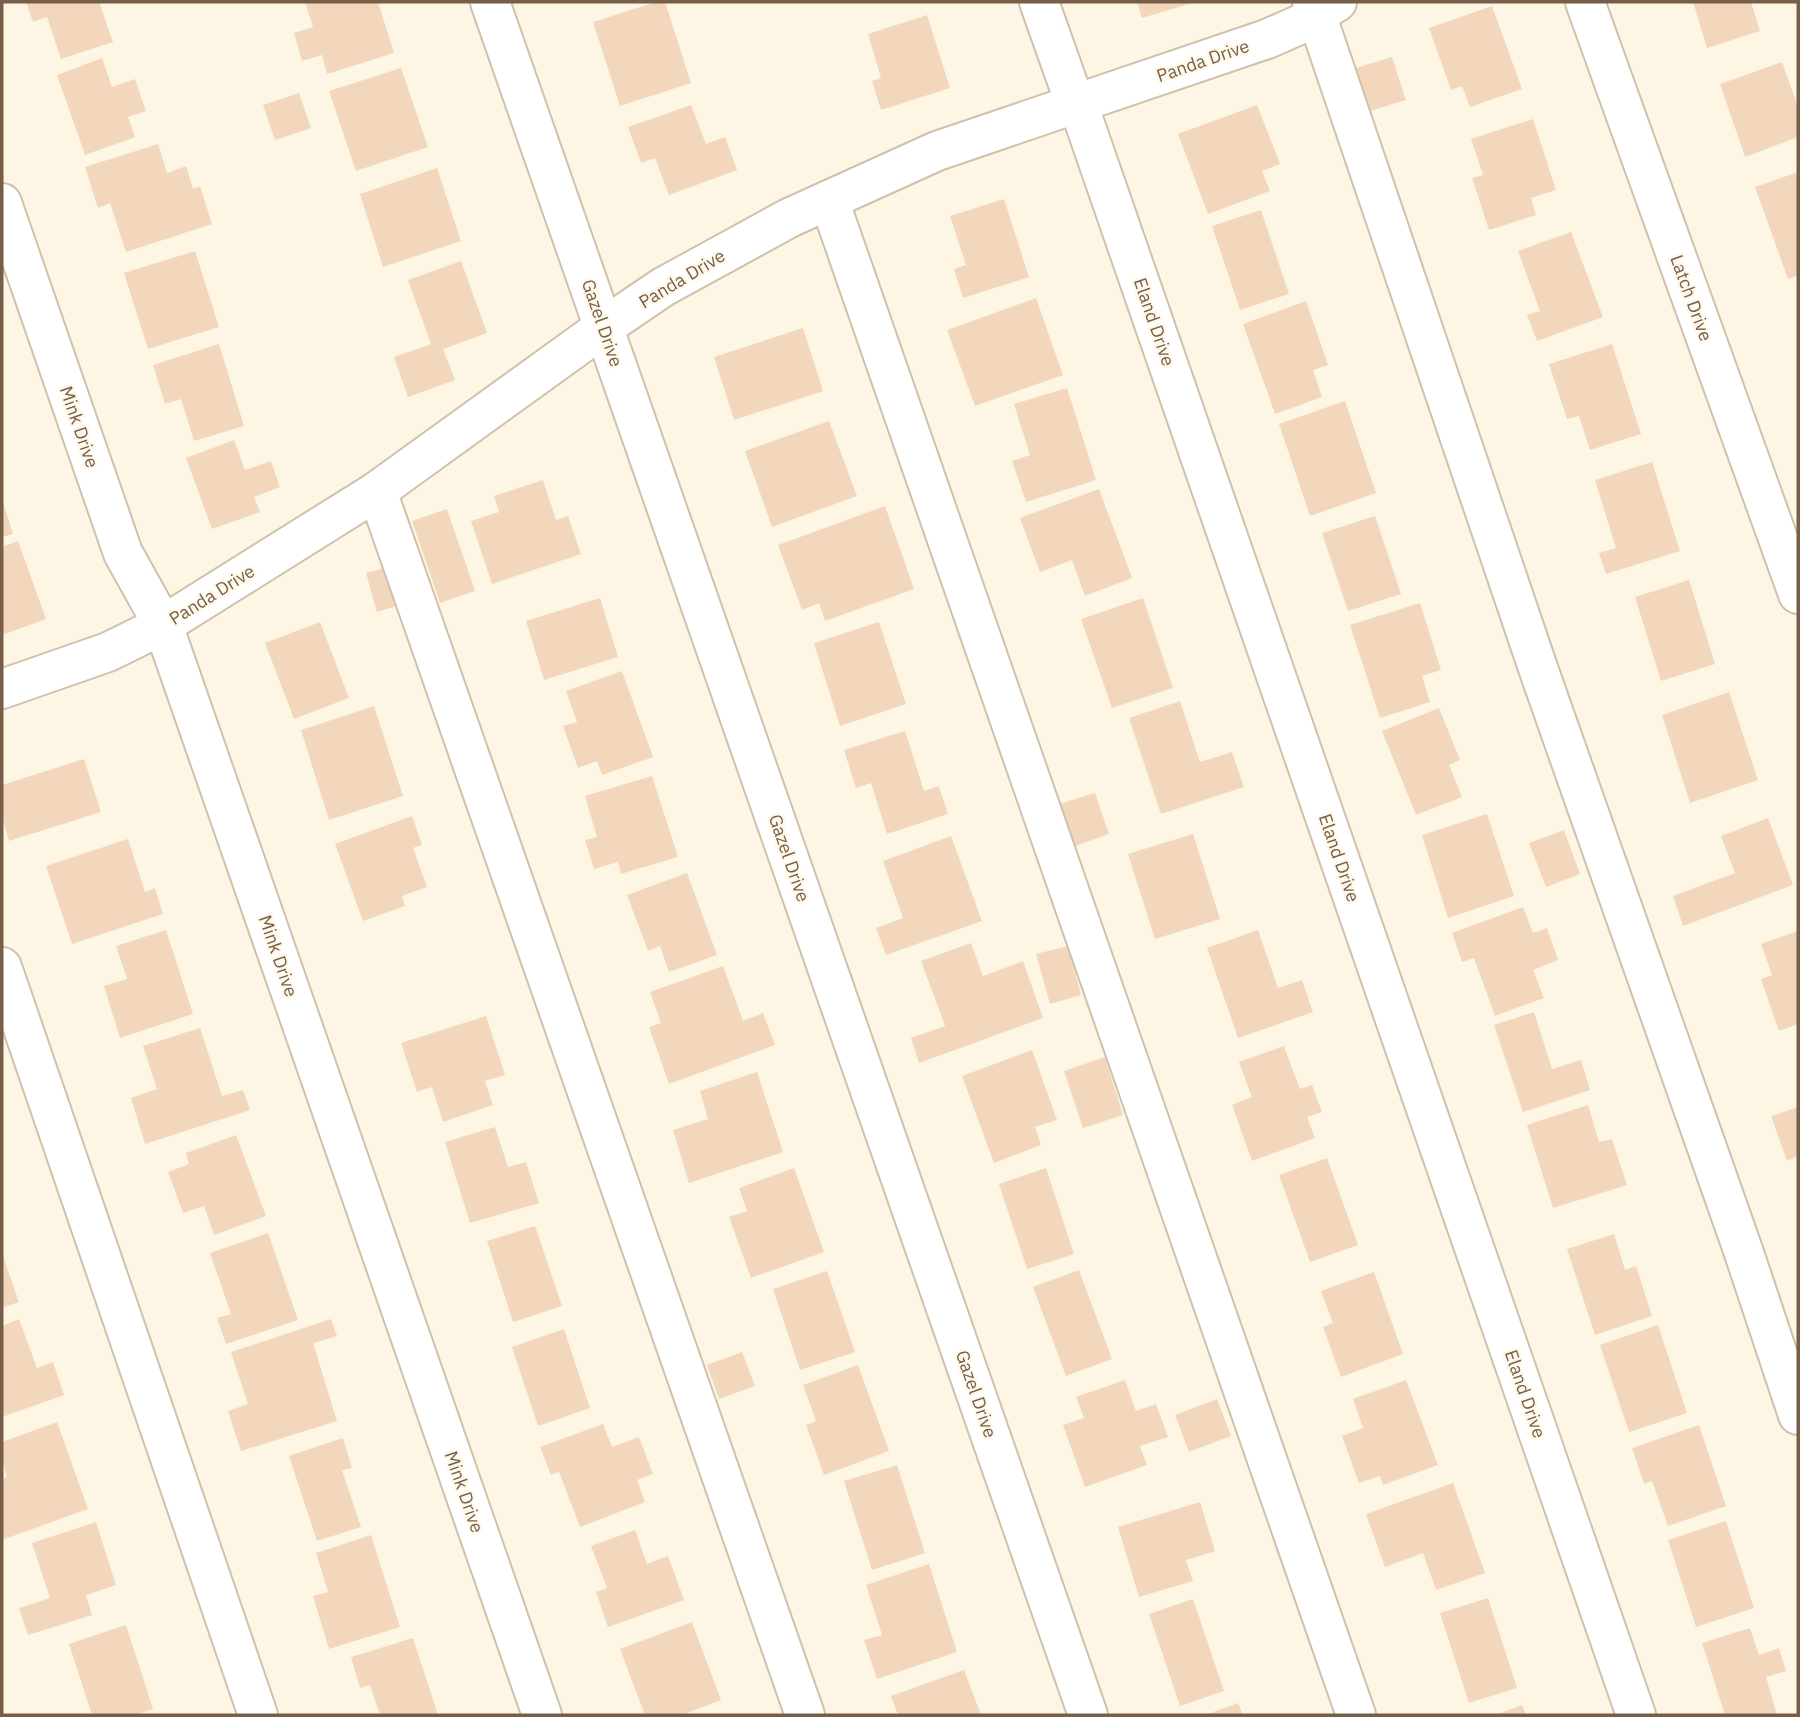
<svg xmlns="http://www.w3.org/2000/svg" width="1800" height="1717" font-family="'IBM Plex Sans',sans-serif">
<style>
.building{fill:#f3d7bc}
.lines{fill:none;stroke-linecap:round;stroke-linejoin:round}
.minor-casing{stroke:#d0c1ad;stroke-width:42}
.minor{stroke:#fff;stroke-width:38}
.labels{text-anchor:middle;stroke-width:5;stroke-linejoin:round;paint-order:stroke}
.street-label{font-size:18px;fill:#765e49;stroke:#fff9eb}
</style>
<rect width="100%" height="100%" fill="#fdf6e5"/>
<g class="building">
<path d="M26 2H99L113 42 61 59 47 17 33 22Z"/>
<path d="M305 2H378L394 53 327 74 322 55 302 61 294 33 313 27Z"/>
<path d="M656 2H665L691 83 620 106 593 22Z"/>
<path d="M1137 2H1196L1142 18Z"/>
<path d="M1693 2H1751L1760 31 1707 48Z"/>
<path d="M1492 6 1522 89 1470 107 1462 86 1451 90 1429 28Z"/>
<path d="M927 15 950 88 881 110 872 81 881 78 868 34Z"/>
<path d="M1392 57 1406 100 1370 111 1356 68Z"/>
<path d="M102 58 112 87 135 79 146 111 128 117 135 137 85 155 57 75Z"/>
<path d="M1782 62 1798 107V137L1745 157 1720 84Z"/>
<path d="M401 68 428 147 356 171 329 91Z"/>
<path d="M299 93 311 128 275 140 263 105Z"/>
<path d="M691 105 706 144 725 137 737 170 669 195 655 158 641 163 628 127Z"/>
<path d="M1257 105 1280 164 1262 171 1270 191 1208 214 1178 134Z"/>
<path d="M1533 119 1556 190 1531 198 1536 215 1489 230 1472 178 1483 175 1471 139Z"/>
<path d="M158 144 167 173 186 166 193 189 200 186 212 224 126 252 110 203 98 208 85 167Z"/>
<path d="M437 168 461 241 383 267 360 194Z"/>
<path d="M1798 172V275L1788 279 1755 187Z"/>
<path d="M1004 199 1029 277 963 298 954 269 966 265 950 216Z"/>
<path d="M1261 210 1289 294 1240 310 1212 226Z"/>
<path d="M1571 232 1603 317 1537 341 1527 315 1540 311 1518 251Z"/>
<path d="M195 251 219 327 148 349 124 273Z"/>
<path d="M461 261 487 333 443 349 455 380 408 397 394 357 431 344 408 280Z"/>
<path d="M1036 298 1063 375 975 406 947 330Z"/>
<path d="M1306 301 1328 365 1313 370 1322 397 1275 414 1243 324Z"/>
<path d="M803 328 823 391 734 420 714 357Z"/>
<path d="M219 344 244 426 194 441 181 399 165 404 153 365Z"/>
<path d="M1612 344 1641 434 1590 450 1579 416 1567 419 1549 364Z"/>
<path d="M1067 388 1096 480 1026 502 1012 461 1030 455 1014 404Z"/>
<path d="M1345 401 1376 493 1310 516 1279 424Z"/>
<path d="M829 421 857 496 772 527 745 451Z"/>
<path d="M234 440 245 470 271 461 280 487 254 497 260 512 212 529 186 458Z"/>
<path d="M1652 462 1680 551 1606 574 1599 553 1616 548 1595 480Z"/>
<path d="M543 480 556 520 568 516 581 554 492 584 471 521 499 512 494 496Z"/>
<path d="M1099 489 1132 578 1085 596 1072 560 1040 572 1020 518Z"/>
<path d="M2 499 13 534 2 537Z"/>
<path d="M885 506 914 589 825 621 819 603 802 610 778 545Z"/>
<path d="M447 509 475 591 440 603 412 521Z"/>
<path d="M1375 516 1401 594 1348 611 1322 533Z"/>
<path d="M18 541 46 619 2 635V547Z"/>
<path d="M395 565 406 603 377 612 366 573Z"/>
<path d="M1689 580 1715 664 1661 681 1635 597Z"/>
<path d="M600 598 618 657 544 680 526 621Z"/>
<path d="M1143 598 1173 688 1112 708 1081 619Z"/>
<path d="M1420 603 1441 670 1422 676 1430 702 1380 718 1350 625Z"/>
<path d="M320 622 349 698 294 719 265 643Z"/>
<path d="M879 622 906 704 840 726 814 643Z"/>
<path d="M622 671 653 757 602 775 597 761 578 768 563 726 577 722 566 691Z"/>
<path d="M1729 692 1758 780 1690 803 1662 715Z"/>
<path d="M1180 701 1200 762 1232 752 1244 787 1161 814 1129 718Z"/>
<path d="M374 706 403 796 329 820 301 730Z"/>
<path d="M1439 708 1460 760 1449 765 1462 797 1416 815 1382 731Z"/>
<path d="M905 731 924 791 939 786 948 814 887 834 871 783 856 788 844 750Z"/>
<path d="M84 759 101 812 9 841 2 817V785Z"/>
<path d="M652 776 678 857 621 874 618 862 594 869 585 840 597 837 585 796Z"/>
<path d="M1095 793 1109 834 1070 848 1056 805Z"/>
<path d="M1487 814 1514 896 1448 918 1422 835Z"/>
<path d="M412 816 422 845 413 848 427 887 402 896 405 906 363 921 335 844Z"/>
<path d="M1768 818 1793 885 1683 926 1673 896 1735 873 1721 836Z"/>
<path d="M1564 830 1580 874 1546 887 1529 843Z"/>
<path d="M1193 834 1220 919 1155 939 1128 854Z"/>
<path d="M951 836 982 921 886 955 876 928 903 918 883 861Z"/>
<path d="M128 839 145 892 155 888 163 914 72 944 46 866Z"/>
<path d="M687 873 717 955 669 972 660 946 648 951 627 895Z"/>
<path d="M1523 907 1533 933 1547 928 1558 960 1533 970 1544 998 1495 1016 1474 958 1462 962 1452 933Z"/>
<path d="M166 930 193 1014 120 1038 104 986 127 979 116 946Z"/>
<path d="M1258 930 1278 988 1302 980 1313 1012 1238 1038 1207 948Z"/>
<path d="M1798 931V1024L1779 1031 1761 979 1772 975 1761 944Z"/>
<path d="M971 943 983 976 1023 961 1043 1018 919 1063 911 1038 945 1026 921 961Z"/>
<path d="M1068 946 1081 995 1050 1004 1036 954Z"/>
<path d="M723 966 743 1021 763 1013 775 1045 669 1084 649 1027 661 1023 650 992Z"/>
<path d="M1534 1012 1552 1069 1581 1060 1590 1090 1523 1112 1494 1025Z"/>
<path d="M486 1016 505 1075 485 1081 493 1105 443 1122 432 1087 417 1092 401 1043Z"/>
<path d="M200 1028 222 1096 243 1090 250 1110 145 1144 131 1098 157 1089 143 1046Z"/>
<path d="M1284 1046 1300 1089 1312 1085 1322 1112 1307 1117 1315 1138 1252 1161 1232 1105 1252 1097 1239 1062Z"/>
<path d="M1032 1050 1057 1120 1035 1127 1041 1145 994 1163 962 1076Z"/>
<path d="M1105 1057 1123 1115 1083 1128 1064 1071Z"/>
<path d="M757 1072 783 1152 689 1183 673 1130 708 1119 700 1091Z"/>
<path d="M1588 1105 1599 1142 1612 1139 1627 1185 1553 1208 1527 1125Z"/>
<path d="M1798 1107V1156L1787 1161 1771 1116Z"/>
<path d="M495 1127 508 1167 526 1162 539 1203 470 1223 445 1142Z"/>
<path d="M236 1135 266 1216 214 1235 204 1206 183 1213 168 1172 189 1164 186 1153Z"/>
<path d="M1327 1158 1358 1245 1310 1262 1279 1175Z"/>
<path d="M794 1168 824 1252 751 1278 729 1217 747 1211 739 1188Z"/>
<path d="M1046 1168 1074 1254 1027 1269 999 1184Z"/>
<path d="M535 1226 562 1306 513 1322 487 1241Z"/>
<path d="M268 1233 298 1320 226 1344 217 1318 231 1314 210 1253Z"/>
<path d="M1614 1234 1625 1270 1636 1266 1652 1316 1595 1335 1567 1249Z"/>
<path d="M2 1253 19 1302 2 1308Z"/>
<path d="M1079 1270 1112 1359 1066 1376 1033 1287Z"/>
<path d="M827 1271 855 1352 800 1370 773 1289Z"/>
<path d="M1374 1272 1403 1354 1341 1377 1323 1327 1333 1323 1321 1291Z"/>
<path d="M19 1319 37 1368 53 1362 64 1395 2 1417V1326Z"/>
<path d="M331 1319 337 1336 313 1343 337 1421 241 1451 228 1411 248 1404 231 1352Z"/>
<path d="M1658 1325 1687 1413 1629 1432 1600 1345Z"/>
<path d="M564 1329 590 1408 538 1426 512 1347Z"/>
<path d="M742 1352 755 1386 719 1399 707 1365Z"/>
<path d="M858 1365 889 1451 824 1475 806 1425 816 1421 803 1385Z"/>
<path d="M1125 1380 1136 1411 1156 1404 1168 1437 1140 1446 1147 1465 1085 1487 1063 1425 1084 1418 1076 1397Z"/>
<path d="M1406 1380 1438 1465 1383 1485 1380 1476 1359 1483 1342 1436 1363 1428 1353 1399Z"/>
<path d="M1217 1399 1231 1436 1189 1452 1175 1415Z"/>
<path d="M57 1422 88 1509 2 1540V1479L7 1477 2 1461V1442Z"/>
<path d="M603 1424 612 1447 639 1437 653 1474 637 1480 645 1502 580 1527 559 1472 551 1475 540 1447Z"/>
<path d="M1699 1425 1726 1506 1668 1526 1652 1481 1644 1484 1632 1448Z"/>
<path d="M343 1438 352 1468 342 1470 361 1527 317 1541 289 1456Z"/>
<path d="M897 1465 925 1553 872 1570 844 1481Z"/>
<path d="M1453 1483 1485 1573 1436 1590 1423 1553 1385 1567 1366 1514Z"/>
<path d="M1200 1502 1215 1551 1186 1560 1193 1581 1139 1597 1118 1527Z"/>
<path d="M1726 1521 1754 1608 1696 1627 1668 1540Z"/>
<path d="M96 1522 116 1585 86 1595 92 1615 28 1635 19 1608 50 1598 32 1543Z"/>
<path d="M635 1530 647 1564 668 1556 684 1600 608 1627 596 1592 607 1588 591 1546Z"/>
<path d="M371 1535 400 1627 329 1649 313 1596 328 1592 316 1553Z"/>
<path d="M929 1564 957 1652 877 1679 864 1640 882 1635 866 1585Z"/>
<path d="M1488 1598 1517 1688 1469 1703 1440 1613Z"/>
<path d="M1193 1599 1224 1691 1180 1706 1149 1614Z"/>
<path d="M692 1622 721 1700 682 1715H645L620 1649Z"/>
<path d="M126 1625 153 1709 135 1715H92L69 1644Z"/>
<path d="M1750 1628 1759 1655 1779 1648 1786 1671 1766 1677 1777 1715H1725L1702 1643Z"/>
<path d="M413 1638 438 1715H380L370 1685 360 1688 351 1657Z"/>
<path d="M964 1670 981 1715H898L891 1696Z"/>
<path d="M1238 1703 1243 1715H1205Z"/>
<path d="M1522 1705 1526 1715H1495Z"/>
</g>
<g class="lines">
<g class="minor-casing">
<g id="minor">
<path d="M490 2 1088 1715"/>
<path d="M1039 2 1072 95 1078 104 1636 1715"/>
<path d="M1312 2 1539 671 1743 1250 1798 1415"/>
<path d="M1585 2 1798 594"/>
<path d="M829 200 1356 1715"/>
<path d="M2 203 123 553 163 625 542 1715"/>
<path d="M377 491 805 1715"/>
<path d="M2 689 108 652 163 625 377 491 604 327 663 287 789 218 937 151 1267 39 1301 24 1337 2"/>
<path d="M2 967 258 1715"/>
</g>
</g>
<use href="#minor" class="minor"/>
</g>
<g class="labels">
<g class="street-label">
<text transform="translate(1203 61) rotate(-19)" y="6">Panda Drive</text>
<text transform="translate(682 279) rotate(-31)" y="6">Panda Drive</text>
<text transform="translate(1691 298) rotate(70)" y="6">Latch Drive</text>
<text transform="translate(1154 322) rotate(71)" y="6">Eland Drive</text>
<text transform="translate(602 323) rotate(71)" y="6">Gazel Drive</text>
<text transform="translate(79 427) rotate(71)" y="6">Mink Drive</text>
<text transform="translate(212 595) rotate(-32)" y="6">Panda Drive</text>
<text transform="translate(789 858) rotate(71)" y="6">Gazel Drive</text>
<text transform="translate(1339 858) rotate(71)" y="6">Eland Drive</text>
<text transform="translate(278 956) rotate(71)" y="6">Mink Drive</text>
<text transform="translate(976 1394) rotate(71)" y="6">Gazel Drive</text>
<text transform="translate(1525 1394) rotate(71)" y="6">Eland Drive</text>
<text transform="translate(464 1492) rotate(71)" y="6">Mink Drive</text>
</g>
</g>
<rect width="1800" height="1717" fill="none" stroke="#765e49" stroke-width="7"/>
</svg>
